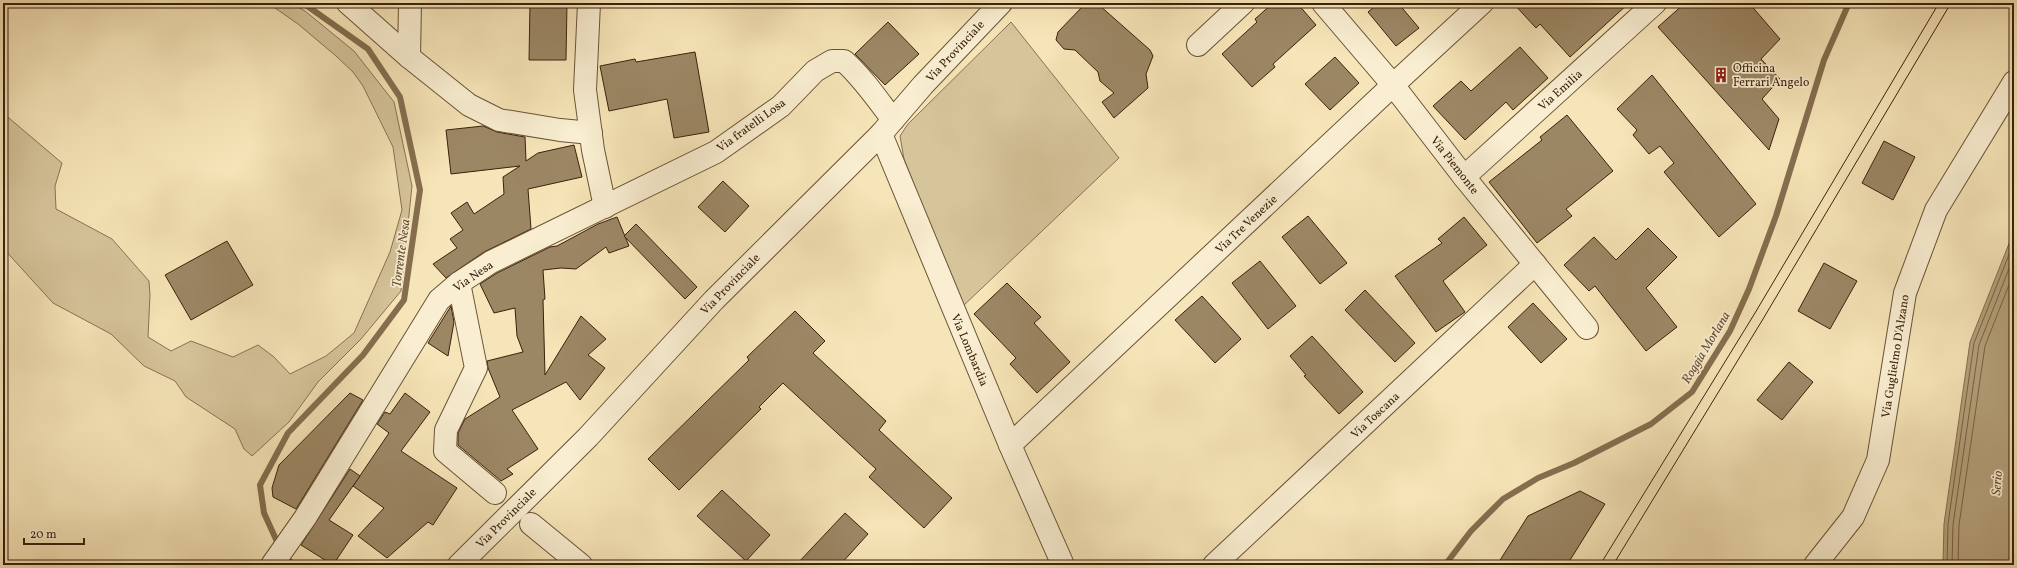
<svg xmlns="http://www.w3.org/2000/svg" width="2017" height="568" font-family="Vollkorn,serif">
<style>
.green{fill:#d6c49b;stroke:#887253}
.water{fill:#b6a27d;stroke:#856e4f}
.lines{fill:none;stroke-linecap:round;stroke-linejoin:round}
.shore{stroke:#786244;stroke-width:1}
.stream{stroke:#856e4f;stroke-width:6}
.building{fill:#9c8765;stroke:#3b210b}
.minor-casing{stroke:#6a5236;stroke-width:24}
.minor{stroke:#f9eed1;stroke-width:22}
.tram{stroke:#3b210b;stroke-width:1}
.labels{text-anchor:middle;stroke-width:3.5;stroke-linejoin:round;paint-order:stroke}
.street-label{font-size:12px;fill:#3b210b;stroke:#f9eed1}
.poi-label{font-size:12px;fill:#3b210b;stroke:#f9eed1;text-anchor:start}
.water-label{font-size:13px;font-style:italic;fill:#664e33;stroke:#f9eed1}
</style>
<rect width="100%" height="100%" fill="#f6e5b8"/>
<filter id="stains"><feTurbulence type="fractalNoise" baseFrequency=".005" numOctaves="4"/><feColorMatrix values="0 0 0 0 .2 0 0 0 0 .09 0 0 0 0 .02 0 0 0 .5 -.17"/></filter>
<radialGradient id="worn" r=".72"><stop offset=".6" stop-color="#630" stop-opacity="0"/><stop offset="1" stop-color="#630" stop-opacity=".3"/></radialGradient>
<g class="green">
<path d="M268 3H291L305 11 354 51 394 102 412 186 401 291 361 339 318 382 289 422 252 456 244 449 235 429 186 397 175 381 144 366 111 334 53 303 3 248V113L62 163 55 186 56 209 112 239 149 281 150 295 148 337 171 351 191 341 233 357 258 345 274 357 290 374 326 356 354 333 390 252 402 210 393 147 363 86 353 72 336 56 298 24Z"/>
<path d="M1011 22 1119 158 962 307 904 159 900 136 908 124Z"/>
</g>
<path class="water" d="M2014 231V565H1943L1944 524 1970 342Z"/>
<g class="lines">
<g class="shore">
<path d="M1947 565 1948 524 1974 343 2014 242"/>
<path d="M1952 565 1953 525 1979 345 2014 256"/>
<path d="M1958 565 1959 525 1985 346 2014 272"/>
</g>
<g class="stream">
<path d="M279 546 264 513 260 485 288 433 363 355 404 300 420 190 400 97 368 49 303 3"/>
<path d="M284 554 293 565"/>
<path d="M1445 565 1471 531 1503 499 1538 478 1574 463 1651 424 1692 392 1730 331 1749 289 1776 216 1824 60 1849 3"/>
</g>
</g>
<g class="building">
<path d="M530 3H567L566 60H529Z"/>
<path d="M1090 3 1099 5 1150 50 1153 56 1146 74 1148 88 1114 118 1102 102 1114 93 1100 81 1098 72 1075 50 1064 49 1056 40 1058 32 1083 6Z"/>
<path d="M1273 3H1297L1316 25 1273 64 1275 67 1252 87 1222 54 1257 22 1255 19Z"/>
<path d="M1379 3H1398L1419 28 1396 46 1368 12Z"/>
<path d="M1513 3H1629L1570 57 1540 24 1536 28Z"/>
<path d="M1685 3H1749L1780 39 1761 59 1780 79 1762 99 1779 119 1769 150 1658 27Z"/>
<path d="M888 22 919 54 885 85 855 54Z"/>
<path d="M1520 47 1548 78 1513 110 1506 102 1465 140 1433 106 1461 81 1471 91Z"/>
<path d="M695 52 709 132 674 138 667 99 609 111 600 66 635 59 636 62Z"/>
<path d="M1335 57 1359 83 1330 110 1305 84Z"/>
<path d="M1652 75 1756 204 1719 237 1664 172 1674 163 1660 146 1649 154 1633 135 1637 130 1617 109Z"/>
<path d="M1567 115 1613 171 1566 209 1572 216 1537 243 1489 182 1542 140 1540 137Z"/>
<path d="M483 126 497 132 525 137 526 161 538 153 574 145 582 177 528 189 531 229 484 252 446 278 433 264 457 248 450 239 463 230 451 213 467 202 474 214 504 194 503 177 520 166 451 174 446 130Z"/>
<path d="M1884 141 1915 157 1893 200 1862 183Z"/>
<path d="M723 181 749 206 725 232 698 207Z"/>
<path d="M1308 216 1347 263 1320 284 1282 237Z"/>
<path d="M617 217 629 246 609 253 606 247 576 269 561 268 543 270 545 299 543 300 545 375 581 316 606 339 588 355 605 368 580 400 566 382 512 410 538 449 507 469 513 474 501 481 458 445V433L465 419 500 397 488 368 487 361 523 352 517 336 515 308 494 313 480 284 497 273 550 247 557 246 598 224Z"/>
<path d="M1464 217 1487 245 1443 281 1465 312 1436 332 1395 276 1442 243 1438 239Z"/>
<path d="M636 224 697 287 685 299 624 236Z"/>
<path d="M1648 228 1677 257 1646 288 1677 327 1646 351 1595 286 1589 291 1564 265 1594 237 1616 260Z"/>
<path d="M227 241 253 285 191 320 165 275Z"/>
<path d="M1260 261 1296 306 1268 329 1232 283Z"/>
<path d="M1824 263 1857 281 1830 329 1798 311Z"/>
<path d="M1007 283 1041 317 1034 323 1070 362 1037 393 1010 364 1016 358 974 314Z"/>
<path d="M1365 290 1415 343 1395 362 1345 310Z"/>
<path d="M1202 296 1241 339 1215 363 1175 320Z"/>
<path d="M1533 303 1567 339 1541 363 1508 327Z"/>
<path d="M451 306 454 322 448 356 428 343Z"/>
<path d="M795 311 825 341 813 353 886 421 879 430 952 498 924 528 869 477 876 469 783 383 759 407 761 409 679 490 648 459 749 360 747 357Z"/>
<path d="M1312 336 1363 392 1339 414 1304 376 1306 375 1290 356Z"/>
<path d="M1789 362 1813 382 1782 420 1757 400Z"/>
<path d="M350 393 363 400 296 509 273 497 272 488 279 465Z"/>
<path d="M405 393 430 412 401 451 457 488 433 525 428 522 387 558 358 536 384 508 353 486 389 433 377 424 385 412 390 414Z"/>
<path d="M350 469 360 476 329 520 353 535 333 565 301 545Z"/>
<path d="M722 490 770 535 746 561 697 516Z"/>
<path d="M1580 491 1605 504 1567 565H1497L1528 516Z"/>
<path d="M845 513 868 534 840 565H796Z"/>
</g>
<g class="lines">
<g class="minor-casing">
<g id="minor">
<path d="M348 3 409 57 469 105 499 120 560 130 591 133"/>
<path d="M589 3 585 90 593 150 605 207"/>
<path d="M1323 3 1393 85 1464 177 1587 328"/>
<path d="M1198 45 1243 3"/>
<path d="M409 57 410 3"/>
<path d="M881 134 1010 445 1063 565"/>
<path d="M1464 177 1655 3"/>
<path d="M459 283 476 368 446 430 445 451 495 493"/>
<path d="M1010 445 1393 85 1482 3"/>
<path d="M531 524 581 565"/>
<path d="M272 565 305 518 439 300 459 283 491 262 716 152 781 106 815 71 832 61H844C863 78 878 100 893 120"/>
<path d="M459 565 588 437 714 300 881 134 923 85 1001 3"/>
<path d="M1214 565 1535 264"/>
<path d="M1815 565 1853 517 1878 460 1905 293 1936 210 2014 82"/>
</g>
</g>
<use href="#minor" class="minor"/>
<g class="tram">
<path d="M1600 565 1755 313 1939 3"/>
<path d="M1613 565 1763 319 1951 3"/>
</g>
</g>
<defs>
<g id="building-bare" transform="scale(1.2)"><path d="M-4-6H4V6H1V3H-1V6H-4ZM-2.5-4.3h1.7v1.8h-1.7ZM.8-4.3h1.7v1.8H.8ZM-2.5-1h1.7V.8h-1.7ZM.8-1h1.7V.8H.8Z" fill="#8f2418" stroke="#f9eed1" stroke-width="2.5" paint-order="stroke"/></g>
</defs>
<g fill-rule="evenodd">
<use href="#building-bare" x="1721" y="75"/>
</g>
<g class="labels">
<g class="street-label">
<text transform="translate(955 51) rotate(-47)" y="4">Via Provinciale</text>
<text transform="translate(1560 90) rotate(-42)" y="4">Via Emilia</text>
<text transform="translate(751 125) rotate(-36)" y="4">Via fratelli Losa</text>
<text transform="translate(1455 165) rotate(52)" y="4">Via Piemonte</text>
<text transform="translate(1246 224) rotate(-43)" y="4">Via Tre Venezie</text>
<text transform="translate(473 276) rotate(-34)" y="4">Via Nesa</text>
<text transform="translate(730 284) rotate(-46)" y="4">Via Provinciale</text>
<text transform="translate(970 350) rotate(67)" y="4">Via Lombardia</text>
<text transform="translate(1895 356) rotate(-81)" y="4">Via Guglielmo D'Alzano</text>
<text transform="translate(1375 415) rotate(-43)" y="4">Via Toscana</text>
<text transform="translate(506 518) rotate(-45)" y="4">Via Provinciale</text>
</g>
<g class="poi-label">
<text x="1733" y="72">Officina<tspan x="1733" dy="14">Ferrari Angelo</tspan></text>
</g>
<g class="water-label">
<text transform="translate(400 253) rotate(-82)" y="5">Torrente Nesa</text>
<text transform="translate(1705 347) rotate(-59)" y="5">Roggia Morlana</text>
<text transform="translate(1996 483) rotate(-85)" y="5">Serio</text>
</g>
</g>
<rect width="2017" height="568" fill="none" stroke="#f6e5b8" stroke-width="16"/>
<rect x="4" y="4" width="2009" height="560" fill="none" stroke="#3b210b" stroke-width="2"/>
<rect x="8" y="8" width="2001" height="552" fill="none" stroke="#3b210b"/>
<path d="M24 538v6h60v-6" fill="none" stroke="#3b210b" stroke-width="2"/>
<text x="30" y="538" font-size="12" fill="#3b210b" stroke="#f9eed1" stroke-width="3" paint-order="stroke">20 m</text>
<rect width="100%" height="100%" filter="url(#stains)"/>
<rect width="100%" height="100%" fill="url(#worn)"/>
</svg>
